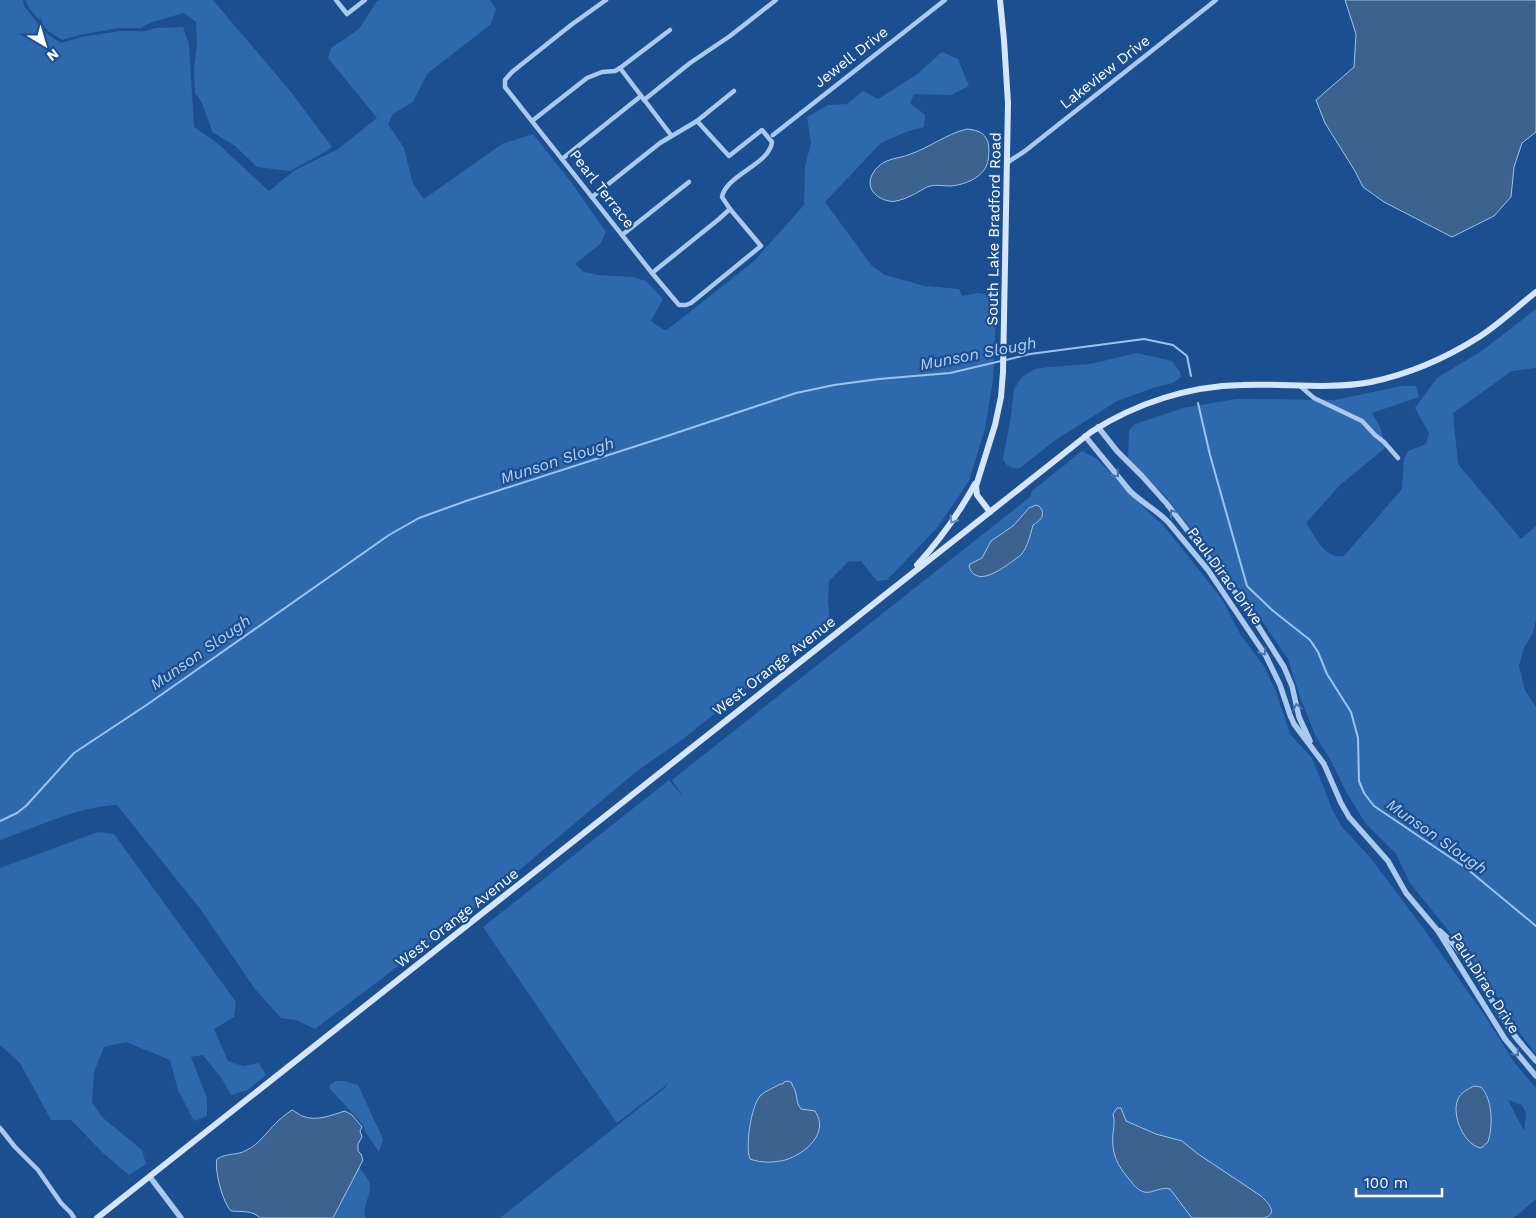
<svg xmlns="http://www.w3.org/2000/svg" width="1536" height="1218" font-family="'Work Sans',sans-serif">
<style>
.green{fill:#2e69ad;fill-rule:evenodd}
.water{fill:#3c6290;stroke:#9cc4f0}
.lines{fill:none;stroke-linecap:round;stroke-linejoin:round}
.stream{stroke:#9cc4f0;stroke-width:2}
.minor{stroke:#a9c9ee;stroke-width:4.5}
.tertiary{stroke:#a9c9ee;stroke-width:5.5}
.secondary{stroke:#d6e6fa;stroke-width:6}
.oneway{stroke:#4674ac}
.oneway2{stroke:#668bba}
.labels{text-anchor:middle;stroke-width:4.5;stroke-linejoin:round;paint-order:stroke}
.street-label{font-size:15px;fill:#fff;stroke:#1b4f8f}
.water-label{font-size:16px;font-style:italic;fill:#b5d3f5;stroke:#1b4f8f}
</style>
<rect width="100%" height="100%" fill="#1b4f8f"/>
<g class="green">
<path d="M0 0H23L24 6 46 33 61 43 81 37 120 31H146L156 28 183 27 189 44 194 127 216 142 269 191 295 170 338 149 377 118 328 58 331 48 359 29 377 1 379 0H490L496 9 491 24 427 74 413 102 393 114 388 124 404 148 413 184 424 199 502 144 533 134 571 182 606 232 600 244 575 264 584 272 599 275 632 277 646 281 663 299 651 321 664 330H667L753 262 804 205 805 166 811 143 807 117 828 105 847 104 863 91 878 99 916 75 942 52 958 59 969 86 951 95 914 94 910 103 925 115 924 127 906 132 881 143 825 202 872 266 885 275 925 286 959 289 962 296 978 293 997 296 993 380 985 429 969 481 937 528 887 580 877 581 861 561 848 562 829 581 828 601 830 621 683 739 637 771 467 914 315 1029 296 1020 281 1018 255 989 201 910 117 805C76 807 38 827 0 840Z"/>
<path d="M25 0H213L291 92 332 147 327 151 290 171 257 167 235 146 212 132 209 122 201 101 195 93 194 68 197 43 196 22 184 13 152 22 141 28H119L80 35 62 40 48 31 29 8Z"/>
<path d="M1536 309V368L1512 371 1453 413 1458 464 1521 539 1536 526V620L1533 633 1524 648 1519 666 1525 690 1536 707V1054L1513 1024 1492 988 1473 961 1410 883 1396 854 1366 824 1348 795 1330 759 1316 737 1300 697 1288 659 1249 602 1166 497 1128 458 1129 430 1135 424 1183 408 1236 399 1335 400 1401 386H1416L1419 397 1372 413 1381 429 1385 448 1339 486 1306 523C1315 536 1325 560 1344 556L1402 489 1404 459 1408 451 1426 444 1429 433 1415 408 1437 378 1483 350Z"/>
<path d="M1137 353 1172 361 1180 372 1181 377 1173 383 1153 388 1117 401 1054 441 1020 468C1011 469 1007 467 1003 459L1011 416 1014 389 1022 377 1035 369 1049 367 1090 364Z"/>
<path d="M1082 451 1097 459 1146 510 1164 526 1222 599 1240 634 1264 666 1277 694 1290 734 1312 758 1333 811 1342 827 1369 856 1418 921 1483 1013 1514 1062 1536 1088V1199L1514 1218H500L666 1087 667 1082 665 1086 617 1123 483 927 669 780 684 798 672 780 1030 497 1032 491ZM1508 1100 1522 1105 1526 1113 1524 1131Z"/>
<path d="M98 832 114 834 236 1002 234 1017 214 1029 228 1061 243 1066 259 1063 266 1075 248 1090 231 1095 222 1079 203 1055 191 1057 207 1098V1116L194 1121 178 1090 170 1060 126 1042 104 1047 94 1072 92 1102 102 1117 142 1150 146 1164 129 1175 102 1152 71 1120H51L20 1063 0 1045V868Z"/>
<path d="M336 1081H344L358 1085 383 1139 379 1152 366 1133 364 1127 359 1120 330 1089V1085Z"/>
<path d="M359 1167C363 1173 369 1179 370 1185 371 1196 361 1208 366 1218H334Z"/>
</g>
<g class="water">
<path d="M1345 0H1536V132L1522 143 1514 167 1511 197 1494 216 1452 237 1384 202 1363 187 1355 171 1325 123 1316 100 1354 67 1356 34Z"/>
<path d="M967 129C975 130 982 131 986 138 990 144 989 154 988 161 985 177 965 185 950 186 942 186 935 184 927 187 918 192 907 199 896 201 893 202 888 201 885 200 866 193 866 177 880 165 887 159 899 158 908 155 929 148 946 134 967 129Z"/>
<path d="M1036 505 1039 506 1042 510C1044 518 1039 521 1033 525 1030 536 1028 546 1021 555 1009 563 978 591 969 567L970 564 982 558 991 541 1013 526 1029 508Z"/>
<path d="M788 1081 792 1083V1085C798 1092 795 1102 801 1109L815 1111C830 1133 805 1154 785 1160 773 1163 761 1163 750 1159 745 1146 751 1107 760 1096 765 1091 774 1088 780 1084H783L784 1082Z"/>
<path d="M1474 1086 1481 1087C1493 1100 1493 1126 1488 1142L1481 1148C1464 1145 1451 1115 1458 1099 1460 1093 1468 1089 1474 1086Z"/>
<path d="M1117 1108H1121L1126 1121 1156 1134 1182 1141 1198 1154 1261 1196C1268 1203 1279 1213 1264 1218H1192L1170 1189C1161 1186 1153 1194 1144 1192 1137 1190 1133 1184 1129 1179 1117 1165 1111 1153 1113 1133 1114 1126 1115 1121 1113 1114Z"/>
<path d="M292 1110C296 1112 298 1114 302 1116 317 1122 331 1115 345 1111L352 1115 362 1127 360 1131 362 1137 358 1144V1151L361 1154 363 1160 333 1218H260C253 1210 241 1212 231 1211 223 1203 214 1170 217 1159 229 1152 237 1156 247 1150 259 1144 267 1132 276 1123 281 1118 286 1114 292 1110Z"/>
</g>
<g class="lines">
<g class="stream">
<path d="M1006 360 1030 354 1144 339 1173 345 1187 356 1191 376"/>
<path d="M1198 403 1210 455 1247 586 1272 610 1310 640 1318 652 1327 674 1351 712 1358 738 1359 781 1364 793 1374 806 1466 868 1536 926"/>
<path d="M0 821 17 813 26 806 74 753 148 704 389 535 419 518 466 501 658 439 796 393 834 385 879 379 950 373 1001 361"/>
</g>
<g class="minor">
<path d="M336 0 347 14 365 0"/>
<path d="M606 0 571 25 512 72 505 80V87L652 273 679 305H686L691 303 761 246 730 209"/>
<path d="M620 68 671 135"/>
<path d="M644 100 690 63 730 36 776 0"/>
<path d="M532 121 587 78 602 72 615 71 620 68 670 30"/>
<path d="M697 121 734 91"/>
<path d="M773 135 945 0"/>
<path d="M562 159 641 96"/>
<path d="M1008 162 1025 151 1216 0"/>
<path d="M592 197 660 143 697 121 729 156 762 130 772 142C770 164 726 175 722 197L730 209 719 219 652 273"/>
<path d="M622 235 689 182"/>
<path d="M1300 386 1314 398 1362 421 1375 435 1384 442 1398 458"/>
<path d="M0 1128 15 1147 38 1170 61 1203 71 1213 74 1218"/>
</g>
<g class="tertiary">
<path d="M1098 427 1117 451 1142 476 1167 504 1245 605 1284 667 1292 686 1299 717 1310 741"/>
<path d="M1085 436 1130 491C1142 503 1157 510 1169 523L1208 570 1266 656 1280 685 1290 715 1294 724 1324 764 1341 803 1349 817 1388 861 1406 893 1438 931 1505 1039 1536 1076"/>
<path d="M1440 931C1471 958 1485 991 1507 1025 1515 1038 1526 1049 1536 1061"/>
<path d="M150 1177 181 1218"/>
</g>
<g class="secondary">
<path d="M990 512 977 495 976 486 995 425 1001 397 1003 372 1008 103 1004 40 1000 0"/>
<path d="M917 565C940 540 959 513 975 484"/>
<path d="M97 1218 1091 432C1136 403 1189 386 1242 385 1285 383 1328 390 1371 382 1409 374 1446 358 1479 337 1499 324 1517 307 1536 292"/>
</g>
</g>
<defs><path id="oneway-chevron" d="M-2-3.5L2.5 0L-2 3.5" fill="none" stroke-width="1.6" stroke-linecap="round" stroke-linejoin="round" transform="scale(1.25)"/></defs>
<g class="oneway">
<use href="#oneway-chevron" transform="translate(1116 474) rotate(49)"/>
<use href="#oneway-chevron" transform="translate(1173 513) rotate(-127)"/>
<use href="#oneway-chevron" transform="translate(1263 652) rotate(57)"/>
<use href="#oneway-chevron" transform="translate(1297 707) rotate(-104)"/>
<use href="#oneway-chevron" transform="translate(1516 1053) rotate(51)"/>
</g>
<use class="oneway2" href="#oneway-chevron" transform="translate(953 520) rotate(123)"/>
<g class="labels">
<g class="street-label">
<text transform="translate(851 57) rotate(-38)" y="5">Jewell Drive</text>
<text transform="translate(1105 72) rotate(-38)" y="5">Lakeview Drive</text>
<text transform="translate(602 189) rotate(52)" y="5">Pearl Terrace</text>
<text transform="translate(994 229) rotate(-89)" y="5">South Lake Bradford Road</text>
<text transform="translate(1225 576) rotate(54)" y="5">Paul Dirac Drive</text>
<text transform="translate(774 666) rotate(-38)" y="5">West Orange Avenue</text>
<text transform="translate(457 918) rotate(-38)" y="5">West Orange Avenue</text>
<text transform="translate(1485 983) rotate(58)" y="5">Paul Dirac Drive</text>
</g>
<g class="water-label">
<text transform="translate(978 353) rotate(-11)" y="6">Munson Slough</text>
<text transform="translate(557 460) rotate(-18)" y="6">Munson Slough</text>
<text transform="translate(200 652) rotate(-35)" y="6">Munson Slough</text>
<text transform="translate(1437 836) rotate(35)" y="6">Munson Slough</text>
</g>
</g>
<g transform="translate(45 45) rotate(142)" stroke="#1b4f8f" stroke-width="4" paint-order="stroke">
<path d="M0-4L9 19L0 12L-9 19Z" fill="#ffffff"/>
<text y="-8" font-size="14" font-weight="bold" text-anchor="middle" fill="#ffffff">N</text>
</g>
<path d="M1356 1188v8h86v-8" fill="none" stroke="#ffffff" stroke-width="2.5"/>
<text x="1364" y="1188" font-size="15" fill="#ffffff" stroke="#1b4f8f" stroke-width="4" paint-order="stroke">100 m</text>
</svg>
